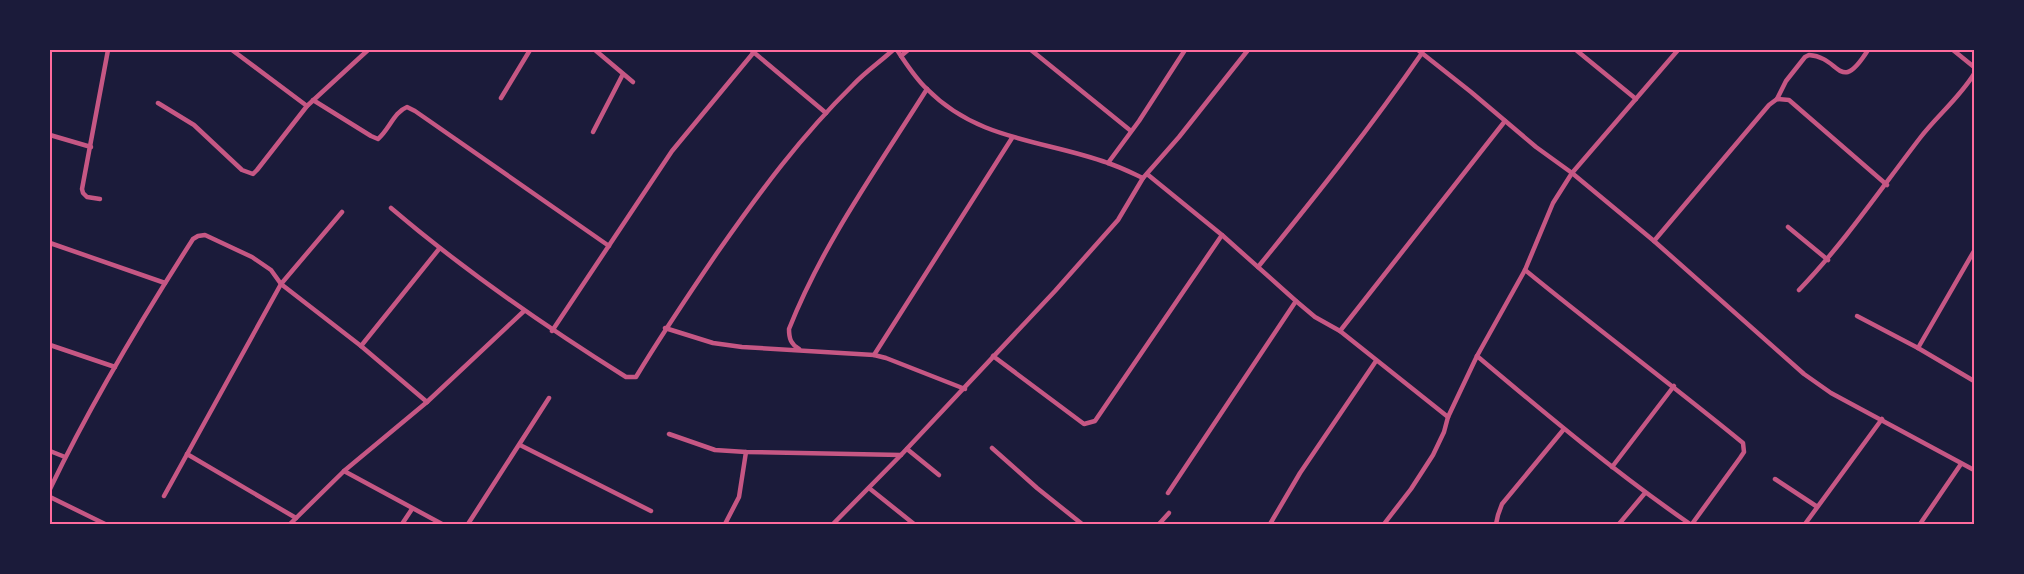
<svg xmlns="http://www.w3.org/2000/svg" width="2024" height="574" font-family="Jost,sans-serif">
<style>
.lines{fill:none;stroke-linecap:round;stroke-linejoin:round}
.minor{stroke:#c65784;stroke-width:4.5}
.neatline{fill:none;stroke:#ff6b9d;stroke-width:2}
</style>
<rect width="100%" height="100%" fill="#1b1b3a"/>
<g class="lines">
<g class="minor">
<path d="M232 50 307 106"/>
<path d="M595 50 633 82"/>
<path d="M751 50 826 113"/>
<path d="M897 50C906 63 915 78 927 89 978 141 1045 140 1108 163 1120 167 1132 173 1143 178"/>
<path d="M1031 50 1131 131"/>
<path d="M1418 50 1471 92 1536 147 1572 173 1654 241 1804 374 1831 393 1974 470"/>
<path d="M1576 50 1636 99"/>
<path d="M1953 50 1974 67"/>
<path d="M901 56 908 50"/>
<path d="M501 98 530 50"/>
<path d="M1777 99 1786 81 1805 57 1809 55C1841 57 1839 96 1868 50"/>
<path d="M313 100 371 136 378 139C389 130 394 112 407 107L415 111 609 246"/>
<path d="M158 103 194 125 242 170 253 174 257 170 307 106 368 50"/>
<path d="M593 132 623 74"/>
<path d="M50 135 91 147"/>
<path d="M1108 163 1139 121 1185 50"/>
<path d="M1147 174 1222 235 1296 301 1315 317 1340 331 1448 417"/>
<path d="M100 199 87 197 83 193 82 189 108 50"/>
<path d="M391 208C466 272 543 325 626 377H636C662 334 689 294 717 253 759 193 801 136 853 85 865 72 880 62 893 50"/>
<path d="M1788 227 1828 260"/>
<path d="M1654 241 1769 105 1777 99 1789 100 1887 185"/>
<path d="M50 243 165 283"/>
<path d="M1258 267C1315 197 1371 127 1422 53"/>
<path d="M1525 270C1597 329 1671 384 1743 443L1744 452 1740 458 1692 524"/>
<path d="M1799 290C1844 243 1880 190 1920 138 1937 116 1959 98 1974 74"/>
<path d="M1857 316 1918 348 1974 381"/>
<path d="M665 328 713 343 742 347 874 355 886 358 965 389"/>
<path d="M552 331 672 151 754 52"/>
<path d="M1340 331 1505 121"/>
<path d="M50 345 115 367"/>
<path d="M361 346 439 249"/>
<path d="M1918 348 1974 251"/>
<path d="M799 349C791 344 789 339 789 329 823 243 878 167 927 89"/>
<path d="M874 355 1012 138"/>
<path d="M993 356 1084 424 1095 421 1222 235"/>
<path d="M1477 356C1547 415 1616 473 1690 524"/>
<path d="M669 434 715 450 746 452 901 455"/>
<path d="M520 445 651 511"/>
<path d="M992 448 1037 488 1082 524"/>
<path d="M907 449 939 475"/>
<path d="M50 451 65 457"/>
<path d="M187 454 296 518"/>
<path d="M1612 467 1674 386"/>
<path d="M344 471 442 524"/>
<path d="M1775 479 1816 506"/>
<path d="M869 488 914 524"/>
<path d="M50 489C91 403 141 320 193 239L198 236 205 235 252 257 271 270 281 284 361 346 427 402"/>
<path d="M1168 493 1296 301"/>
<path d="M164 496 281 284 342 212"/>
<path d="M50 497 105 524"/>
<path d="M290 524 344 471 427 402 524 311"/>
<path d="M402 524 412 509"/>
<path d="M468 524 549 398"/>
<path d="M725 524 739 497 746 452"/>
<path d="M833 524 901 455 1055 291 1118 220 1143 178 1179 137 1248 50"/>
<path d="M1159 524 1169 513"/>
<path d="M1270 524 1300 473 1376 361"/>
<path d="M1384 524 1411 489 1433 455 1444 432 1448 417 1477 356 1525 270 1553 203 1572 173 1678 50"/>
<path d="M1496 524 1498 515 1502 504 1564 429"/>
<path d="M1619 524 1645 493"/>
<path d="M1805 524 1882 419"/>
<path d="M1920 524 1961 464"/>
</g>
</g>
<rect width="2024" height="574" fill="none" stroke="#1b1b3a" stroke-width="102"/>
<rect x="51" y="51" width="1922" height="472" class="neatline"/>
</svg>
